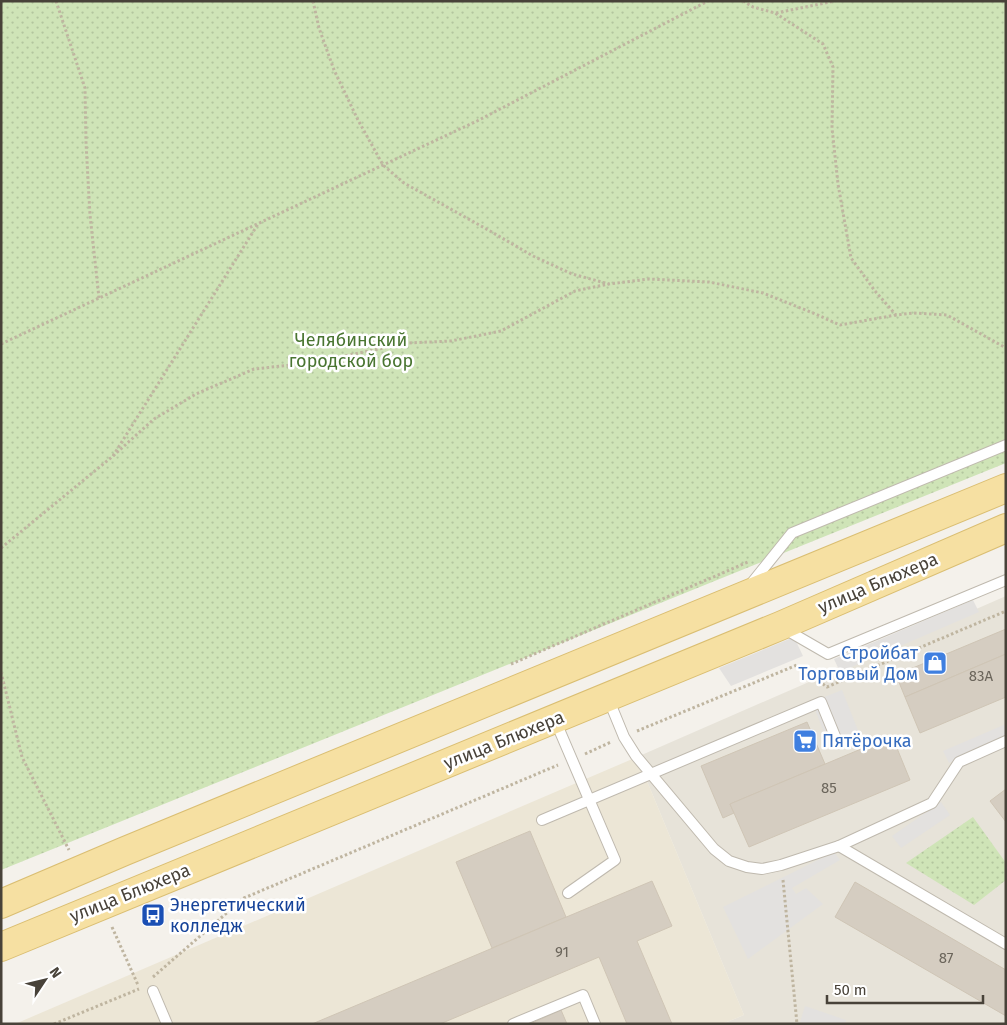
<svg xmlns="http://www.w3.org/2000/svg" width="1007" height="1025" font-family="'Fira Sans',sans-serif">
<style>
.residential{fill:#e7e3d9}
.education{fill:#ece6d6}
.park{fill:url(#park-dots)}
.parking{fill:#e3e1df}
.building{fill:#d5cdc1;stroke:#cfc5b5}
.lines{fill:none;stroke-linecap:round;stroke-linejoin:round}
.lane-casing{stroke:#bfb9ae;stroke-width:12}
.primary-casing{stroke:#dabe72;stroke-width:30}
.path{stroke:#bfb5a0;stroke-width:3;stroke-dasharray:2.5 2.5;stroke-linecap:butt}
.lane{stroke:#fff;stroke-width:10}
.primary{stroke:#f6e0a2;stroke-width:28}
.labels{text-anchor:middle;stroke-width:5;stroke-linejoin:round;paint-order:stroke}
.number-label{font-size:15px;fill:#6b655b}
.park-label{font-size:18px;fill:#497531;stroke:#fff}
.street-label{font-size:18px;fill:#484239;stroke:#fff}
.shop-label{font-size:18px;fill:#366cbe;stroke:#fff;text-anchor:end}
.transit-label{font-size:18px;fill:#164399;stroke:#fff;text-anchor:start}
</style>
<defs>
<pattern id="park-dots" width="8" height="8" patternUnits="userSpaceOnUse" patternTransform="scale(1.25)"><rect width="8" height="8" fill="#cfe4b7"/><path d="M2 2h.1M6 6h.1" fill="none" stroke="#b3c59e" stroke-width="1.8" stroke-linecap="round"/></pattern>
</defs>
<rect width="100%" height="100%" fill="#f4f1eb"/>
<path class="residential" d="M1006 596V1024H722L744 1015 637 757Z"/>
<path class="education" d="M637 757 744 1015 722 1024H15Z"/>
<g class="park">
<path d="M1 1H1006V463L1 870Z"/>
<path d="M973 817 1006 863V880L974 905 906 863Z"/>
</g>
<g class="parking">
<path d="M973 600 979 612 840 672 834 659Z"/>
<path d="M794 637 803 656 731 686 719 668Z"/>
<path d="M842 690 859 733 829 745 812 702Z"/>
<path d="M1006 724V739L949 763 943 751Z"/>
<path d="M941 802 950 815 901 848 892 836Z"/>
<path d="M834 852 840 860 792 888 796 894 806 888 823 904 748 959 723 907Z"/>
<path d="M805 1006 846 1020 845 1024H805L800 1022Z"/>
</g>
<g class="building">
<path d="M1006 629V654L905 697 896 675Z"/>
<path d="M1006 654V697L920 733 905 697Z"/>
<path d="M807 722 825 764 730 804 734 813 723 818 701 766Z"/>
<path d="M892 736 910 780 749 847 730 804Z"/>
<path d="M1006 789V822L990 801Z"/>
<path d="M530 831 566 917 492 948 456 862Z"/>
<path d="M652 881 672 926 637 941 672 1024H627L599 957 440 1024H312Z"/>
<path d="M855 882 1006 970V1016L835 917Z"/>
<path d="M561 1010 567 1024H530Z"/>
</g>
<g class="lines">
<g class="lane-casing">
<g id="lane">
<path d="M751 584 792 533 1006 445"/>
<path d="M783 628 828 654 1006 580"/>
<path d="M608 698 624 737 636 756 714 849 729 861 747 867 762 869 781 865 839 846 932 803 959 762 1006 741"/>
<path d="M555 720 615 860 568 893"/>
<path d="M542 820 821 702 837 741"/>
<path d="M839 846 1006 944"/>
<path d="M153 991 167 1024"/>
<path d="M513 1024 583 995 595 1024"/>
</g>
</g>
<g class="primary-casing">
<g id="primary">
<path d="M1 904 125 851 1006 488"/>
<path d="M1 947 780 626 1006 528"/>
</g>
</g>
<g class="path">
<path d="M56 1 85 88 86 143 90 215 99 298"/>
<path d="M313 1 319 28 334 70 358 120 383 165 404 183 490 231 533 256 572 274 609 284"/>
<path d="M743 1 753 7 775 13 823 44 833 67 832 128 838 184 851 258 875 291 896 315 914 313 947 315 1006 348"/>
<path d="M776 13 835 1"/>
<path d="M1 344 477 121 708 1"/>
<path d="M113 456 154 419 196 394 254 369 310 363 408 343 451 341 501 331 575 291 609 284 649 279 709 282 763 293 813 313 840 325 896 315"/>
<path d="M1 548 113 456 258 224"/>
<path d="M511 664 748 562"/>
<path d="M1 672 22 757 69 850"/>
<path d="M637 731 797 665 827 687 1006 611"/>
<path d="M585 754 611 742"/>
<path d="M783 880 797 1024"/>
<path d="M112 927 138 985"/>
<path d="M153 977 244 898 558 765"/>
<path d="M54 1024 139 989"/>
</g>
<use href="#lane" class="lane"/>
<use href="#primary" class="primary"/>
</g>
<defs>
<g id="shop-square" transform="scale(1.25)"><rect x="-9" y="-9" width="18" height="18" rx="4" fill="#3f7fe0" stroke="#fff"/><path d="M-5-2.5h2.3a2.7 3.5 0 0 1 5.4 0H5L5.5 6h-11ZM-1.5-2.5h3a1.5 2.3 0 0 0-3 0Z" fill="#fff"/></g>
<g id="supermarket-square" transform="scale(1.25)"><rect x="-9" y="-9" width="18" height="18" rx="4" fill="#3f7fe0" stroke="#fff"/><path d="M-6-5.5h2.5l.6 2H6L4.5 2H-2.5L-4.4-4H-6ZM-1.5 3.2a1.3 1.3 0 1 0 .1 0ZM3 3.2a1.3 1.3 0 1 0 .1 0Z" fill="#fff"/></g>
<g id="bus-square" transform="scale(1.25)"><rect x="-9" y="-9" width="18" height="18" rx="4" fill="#1a4fb4" stroke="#fff"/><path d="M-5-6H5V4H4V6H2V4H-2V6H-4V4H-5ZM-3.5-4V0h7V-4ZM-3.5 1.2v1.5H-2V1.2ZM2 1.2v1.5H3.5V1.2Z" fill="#fff"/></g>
</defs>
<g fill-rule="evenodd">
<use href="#shop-square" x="935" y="663"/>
<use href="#supermarket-square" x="805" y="741"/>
<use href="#bus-square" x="153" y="915"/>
</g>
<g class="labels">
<g class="number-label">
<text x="981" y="681">83А</text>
<text x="829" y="793">85</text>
<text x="562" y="957">91</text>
<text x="946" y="963">87</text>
</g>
<g class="park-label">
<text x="351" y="346">Челябинский<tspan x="351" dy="21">городской бор</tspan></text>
</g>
<g class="street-label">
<text transform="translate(878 583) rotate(-23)" y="6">улица Блюхера</text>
<text transform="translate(504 740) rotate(-22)" y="6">улица Блюхера</text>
<text transform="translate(130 893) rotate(-22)" y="6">улица Блюхера</text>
</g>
<g class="shop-label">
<text x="918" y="659">Стройбат<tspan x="918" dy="21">Торговый Дом</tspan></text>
<text x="822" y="747" text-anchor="start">Пятёрочка</text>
</g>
<g class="transit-label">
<text x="170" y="911">Энергетический<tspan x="170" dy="21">колледж</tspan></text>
</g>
</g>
<rect width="1007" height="1025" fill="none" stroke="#484239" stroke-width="5"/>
<g transform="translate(45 980) rotate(55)" stroke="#ffffff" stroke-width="4" paint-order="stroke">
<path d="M0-4L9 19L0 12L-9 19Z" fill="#484239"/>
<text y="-8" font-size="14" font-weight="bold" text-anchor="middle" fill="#484239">N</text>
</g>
<path d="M827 995v8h156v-8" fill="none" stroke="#484239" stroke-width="2.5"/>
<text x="834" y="995" font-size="15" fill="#484239" stroke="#ffffff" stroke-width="4" paint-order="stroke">50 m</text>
</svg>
